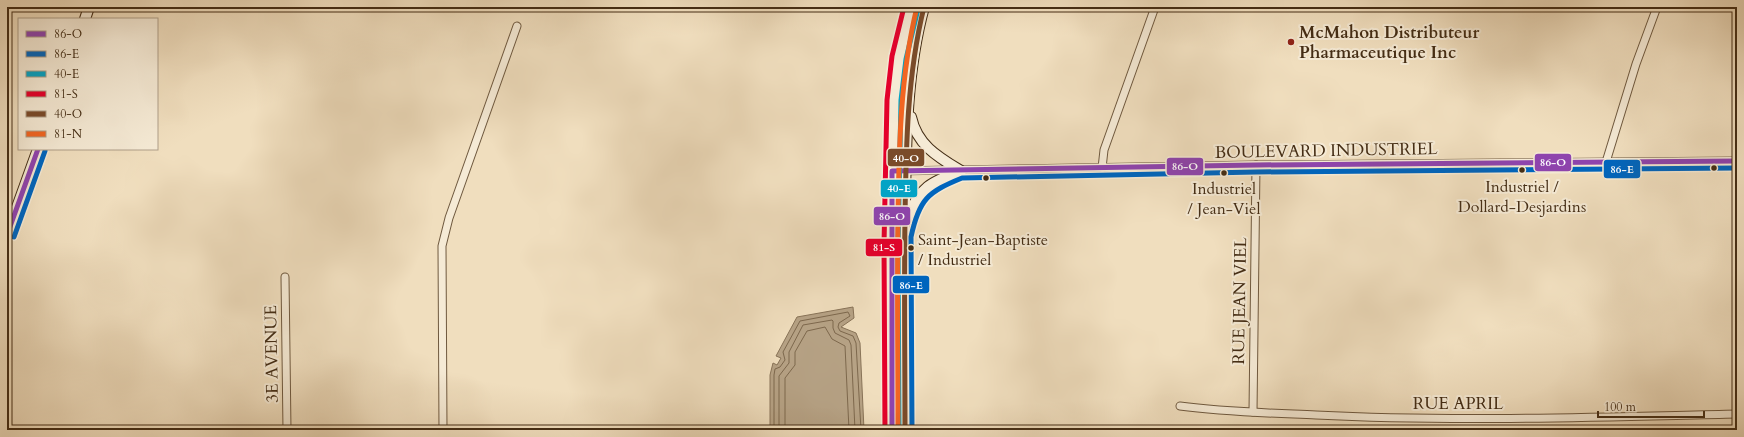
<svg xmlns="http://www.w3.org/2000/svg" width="1744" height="437" font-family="Cardo,serif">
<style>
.water{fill:#b6a285;stroke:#887358}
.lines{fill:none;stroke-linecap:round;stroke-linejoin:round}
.shore{stroke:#7d684d;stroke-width:1}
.street-casing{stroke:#6f593f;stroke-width:9}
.secondary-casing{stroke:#442d15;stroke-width:12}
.street{stroke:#f5ead5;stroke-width:7}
.secondary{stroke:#f5ead5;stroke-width:10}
.bus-1-casing{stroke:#f5ead5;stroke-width:8}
.bus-2-casing{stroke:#f5ead5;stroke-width:8}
.bus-3-casing{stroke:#f5ead5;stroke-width:8}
.bus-4-casing{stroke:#f5ead5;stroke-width:8}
.bus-5-casing{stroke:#f5ead5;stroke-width:8}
.bus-6-casing{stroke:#f5ead5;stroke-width:8}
.bus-1{stroke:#8e44ad;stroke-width:5}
.bus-2{stroke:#0065bd;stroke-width:5}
.bus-3{stroke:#03a3c5;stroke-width:5}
.bus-4{stroke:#e4002b;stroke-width:5}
.bus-5{stroke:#7a4b2a;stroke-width:5}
.bus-6{stroke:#f26522;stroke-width:5}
.poi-dot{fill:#8f2418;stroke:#f5ead5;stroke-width:1.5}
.bus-dot{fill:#442d15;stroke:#f5ead5;stroke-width:1.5}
.labels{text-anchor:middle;stroke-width:4;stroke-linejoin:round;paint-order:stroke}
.bus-label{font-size:16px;fill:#442d15;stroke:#f5ead5}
.poi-label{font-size:17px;font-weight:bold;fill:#442d15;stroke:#f5ead5;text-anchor:start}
.street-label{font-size:17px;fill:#442d15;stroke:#f5ead5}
.line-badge{stroke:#f5ead5;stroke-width:1.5}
.badge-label{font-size:11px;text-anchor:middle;font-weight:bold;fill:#fff}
</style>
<rect width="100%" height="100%" fill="#f0debe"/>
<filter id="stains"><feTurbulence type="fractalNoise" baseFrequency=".005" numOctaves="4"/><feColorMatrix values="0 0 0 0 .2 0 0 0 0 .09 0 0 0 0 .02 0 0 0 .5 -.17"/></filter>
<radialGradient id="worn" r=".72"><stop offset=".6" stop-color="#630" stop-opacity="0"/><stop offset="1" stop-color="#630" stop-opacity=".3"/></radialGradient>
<path class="water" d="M853 307 854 318 841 327 856 333 860 343 864 430H770V375L773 363 777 365 781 358 776 356 797 317Z"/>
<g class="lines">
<g class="shore">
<path d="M774 430V375L775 369 780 367 785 360 783 352 800 321 848 312 850 316 839 323 838 327 840 331 853 336 856 343 861 430"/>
<path d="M779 430V376L789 363V352L803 325 832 320 833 321V328L835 333 849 340 851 345 855 430"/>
<path d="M785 430V378L795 365V352L807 331 825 327 832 339 845 346 849 430"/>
</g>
<g class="street-casing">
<g id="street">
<path d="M1606 162 1636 64 1657 7"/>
<path d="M1102 168 1104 150 1155 7"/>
<path d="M892 171 1256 165 1737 161"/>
<path d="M285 277 287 430"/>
<path d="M1180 406C1225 412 1270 413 1316 415 1456 422 1596 417 1737 414"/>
<path d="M1253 412 1256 165"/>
<path d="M443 430 442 246 449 218 517 26"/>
</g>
</g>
<g class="secondary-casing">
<g id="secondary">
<path d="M85 19 89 7"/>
<path d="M911 117C917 145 938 157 961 171"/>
<path d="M907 218C920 187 931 182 961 171"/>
<path d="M7 235 38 149"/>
<path d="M892 430 891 244 894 100 899 58 911 7"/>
<path d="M905 430C905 353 904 276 905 200 906 135 907 69 924 7"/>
</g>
</g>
<use href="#street" class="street"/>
<use href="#secondary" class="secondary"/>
<g class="bus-1-casing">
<g id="bus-1">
<path d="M7 235 38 149"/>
<path d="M892 430V171L1256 165 1737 161"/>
</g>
</g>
<g class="bus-2-casing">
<g id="bus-2">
<path d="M14 237 45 151"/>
<path d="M912 430 911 237C919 199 928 192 962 178L1256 172 1737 168"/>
</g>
</g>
<g class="bus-3-casing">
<path id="bus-3" d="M899 430 898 244 901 100 906 59 918 9"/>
</g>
<g class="bus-4-casing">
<path id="bus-4" d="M885 430 884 244 887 100 892 56 904 7"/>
</g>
<g class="bus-5-casing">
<path id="bus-5" d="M905 430C905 359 904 289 905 218 906 147 907 76 924 7"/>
</g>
<g class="bus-6-casing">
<path id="bus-6" d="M898 430C898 359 897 289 898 218 899 147 900 76 917 7"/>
</g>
<use href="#bus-1" class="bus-1"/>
<use href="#bus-2" class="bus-2"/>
<use href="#bus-3" class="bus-3"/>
<use href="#bus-4" class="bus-4"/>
<use href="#bus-5" class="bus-5"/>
<use href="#bus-6" class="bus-6"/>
</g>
<circle class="poi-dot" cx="1291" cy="42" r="4"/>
<g class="bus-dot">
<circle cx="1714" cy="168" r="3.5"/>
<circle cx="1522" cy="170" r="3.5"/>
<circle cx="1224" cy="173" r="3.5"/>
<circle cx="986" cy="178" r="3.5"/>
<circle cx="911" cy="248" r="3.5"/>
</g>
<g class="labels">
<g class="bus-label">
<text x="1522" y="192">Industriel /<tspan x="1522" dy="20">Dollard-Desjardins</tspan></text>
<text x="1224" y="194">Industriel<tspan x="1224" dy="20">/ Jean-Viel</tspan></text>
<text x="918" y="245" text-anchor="start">Saint-Jean-Baptiste<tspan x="918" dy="20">/ Industriel</tspan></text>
</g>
<g class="poi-label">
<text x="1299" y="38">McMahon Distributeur<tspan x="1299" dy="20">Pharmaceutique Inc</tspan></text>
</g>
<g class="street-label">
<text transform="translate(1326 150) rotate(-1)" y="6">BOULEVARD INDUSTRIEL</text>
<text transform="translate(1239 301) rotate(-89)" y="6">RUE JEAN VIEL</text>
<text transform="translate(271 354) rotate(-91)" y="6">3E AVENUE</text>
<text x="1458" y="409">RUE APRIL</text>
</g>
</g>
<g class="line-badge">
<rect x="887" y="148" width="38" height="19" rx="4" fill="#7a4b2a"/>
<rect x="1534" y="153" width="38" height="19" rx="4" fill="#8e44ad"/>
<rect x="1166" y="157" width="38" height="19" rx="4" fill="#8e44ad"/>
<rect x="1603" y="159" width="38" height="20" rx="4" fill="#0065bd"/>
<rect x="880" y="179" width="38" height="19" rx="4" fill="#03a3c5"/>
<rect x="873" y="206" width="38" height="20" rx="4" fill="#8e44ad"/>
<rect x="865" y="238" width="38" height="19" rx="4" fill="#e4002b"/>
<rect x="892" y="275" width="38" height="19" rx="4" fill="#0065bd"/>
</g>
<g class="badge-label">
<text x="906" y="162">40-O</text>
<text x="1553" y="166">86-O</text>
<text x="1185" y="170">86-O</text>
<text x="1622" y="173">86-E</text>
<text x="899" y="192">40-E</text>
<text x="892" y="220">86-O</text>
<text x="884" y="251">81-S</text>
<text x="911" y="289">86-E</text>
</g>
<rect width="1744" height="437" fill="none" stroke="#f0debe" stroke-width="24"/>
<rect x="8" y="8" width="1728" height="421" fill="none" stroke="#442d15" stroke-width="2"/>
<rect x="12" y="12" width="1720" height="413" fill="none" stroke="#442d15"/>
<rect x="18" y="18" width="140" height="132" fill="#f5ead5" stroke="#ae9e88"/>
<rect x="26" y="31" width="20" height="6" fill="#8e44ad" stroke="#ae9e88"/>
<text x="54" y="38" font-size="12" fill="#442d15">86-O</text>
<rect x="26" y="51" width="20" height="6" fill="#0065bd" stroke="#ae9e88"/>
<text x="54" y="58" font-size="12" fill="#442d15">86-E</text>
<rect x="26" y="71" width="20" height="6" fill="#03a3c5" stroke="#ae9e88"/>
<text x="54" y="78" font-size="12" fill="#442d15">40-E</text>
<rect x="26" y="91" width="20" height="6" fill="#e4002b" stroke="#ae9e88"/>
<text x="54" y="98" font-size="12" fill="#442d15">81-S</text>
<rect x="26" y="111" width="20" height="6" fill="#7a4b2a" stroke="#ae9e88"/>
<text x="54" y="118" font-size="12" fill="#442d15">40-O</text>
<rect x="26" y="131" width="20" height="6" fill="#f26522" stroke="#ae9e88"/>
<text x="54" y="138" font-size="12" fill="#442d15">81-N</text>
<path d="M1598 411v6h106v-6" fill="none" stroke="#442d15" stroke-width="2"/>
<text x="1604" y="411" font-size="12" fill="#442d15" stroke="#f5ead5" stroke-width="3" paint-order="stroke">100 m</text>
<rect width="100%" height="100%" filter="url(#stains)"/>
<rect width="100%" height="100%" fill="url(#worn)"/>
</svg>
